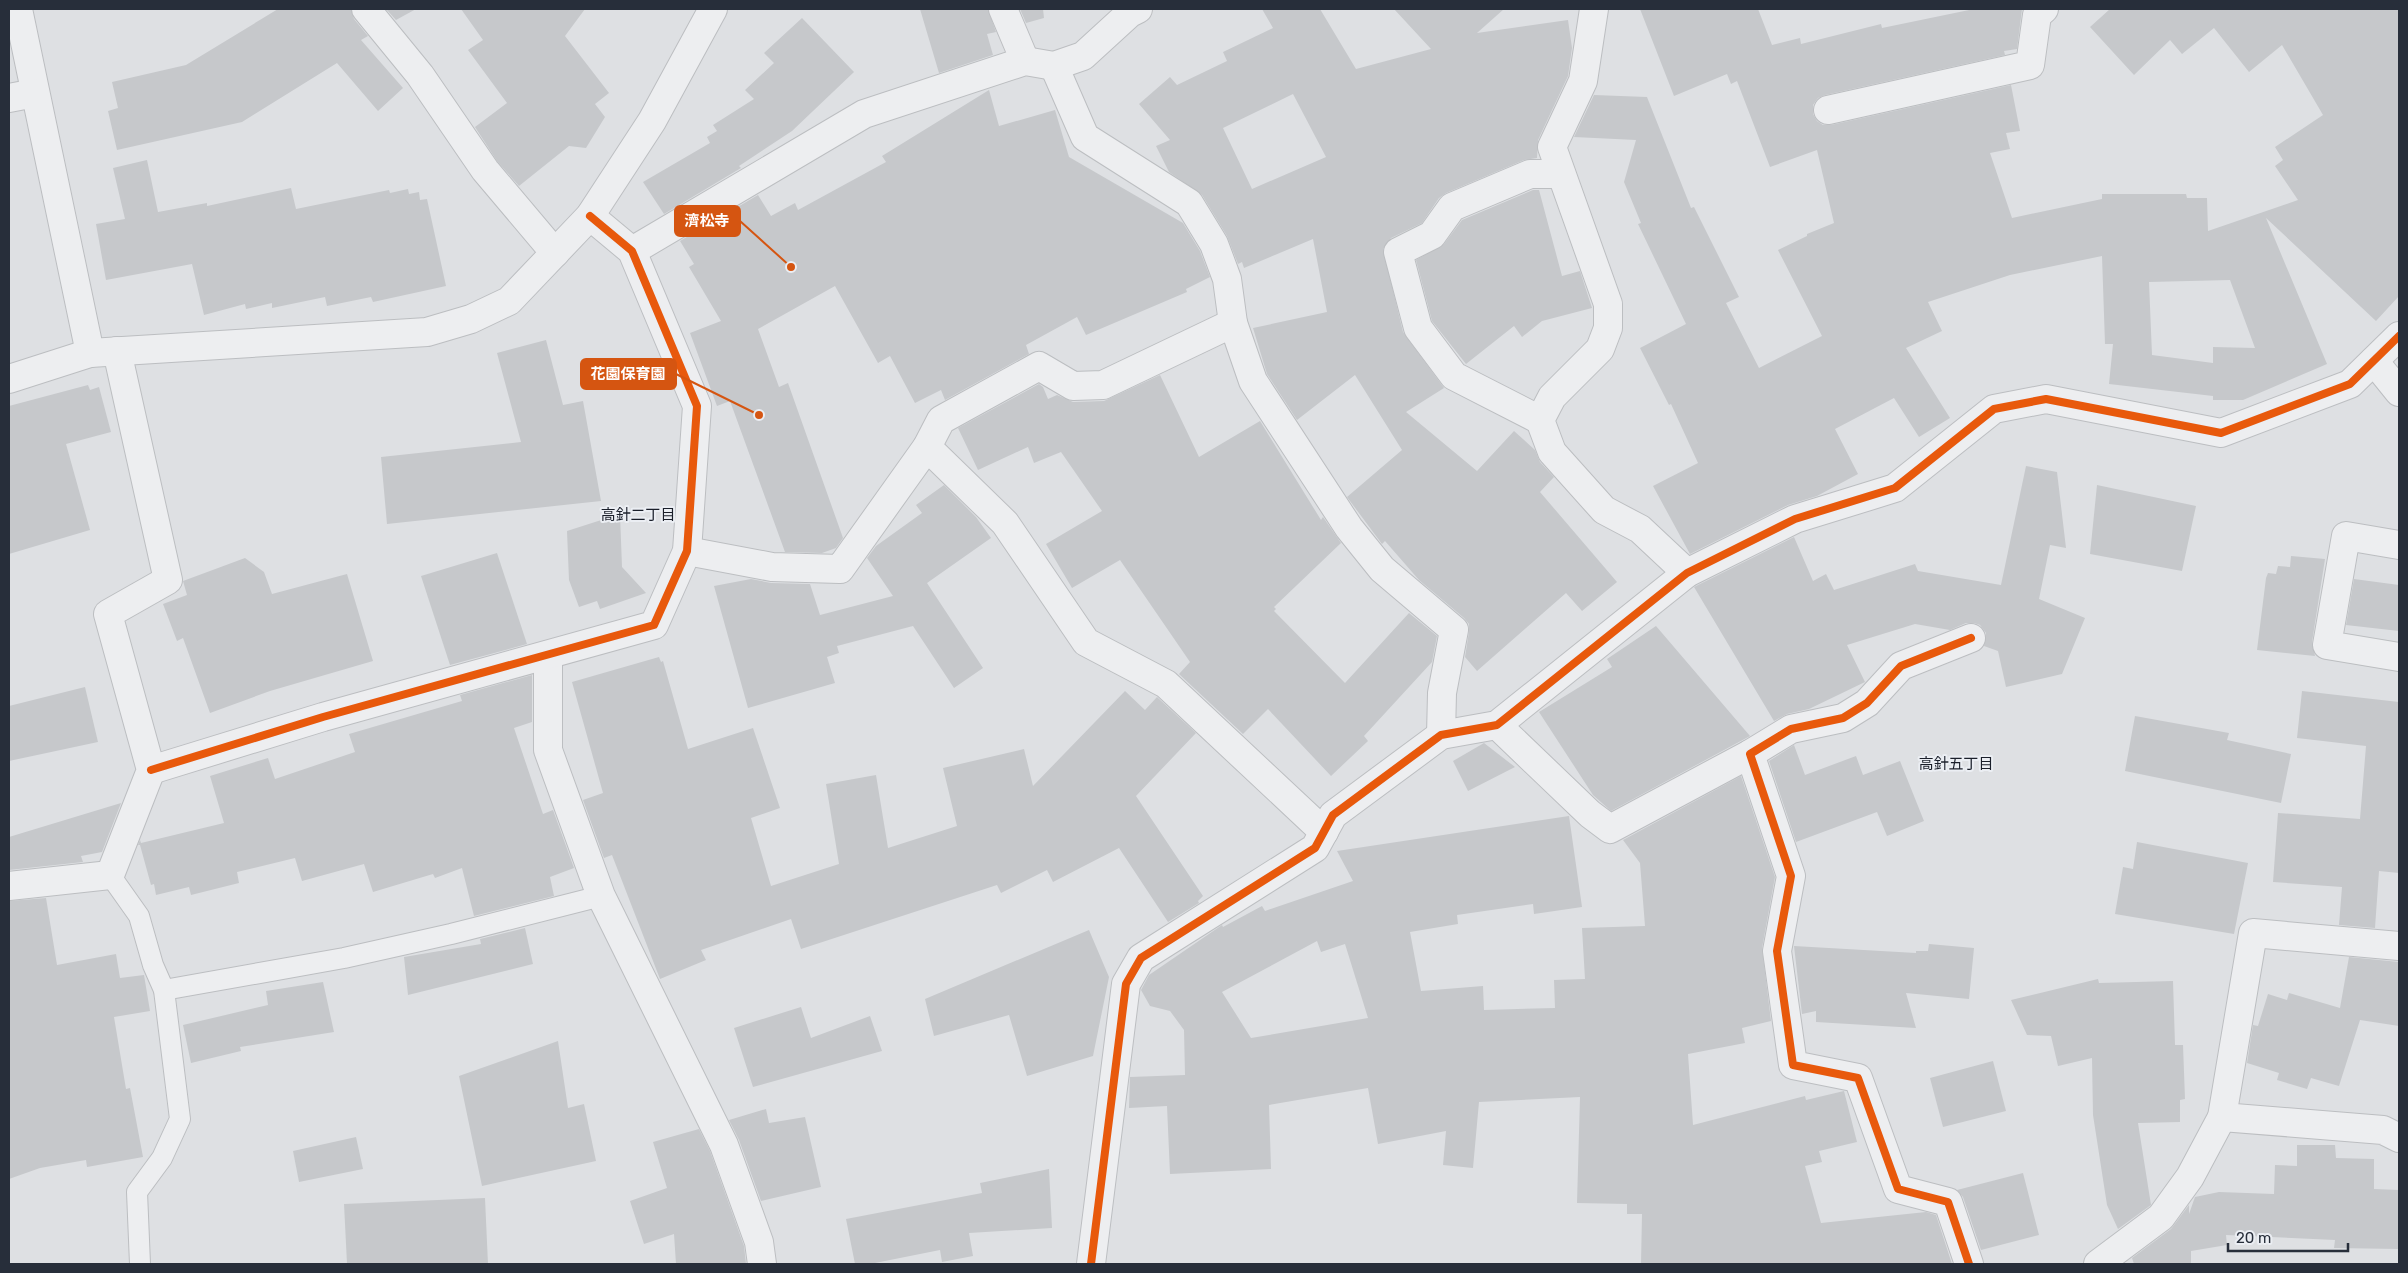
<svg xmlns="http://www.w3.org/2000/svg" width="2408" height="1273" font-family="Rubik,'Noto Sans JP',sans-serif">
<style>
.building{fill:#c6c8cb;fill-rule:evenodd}
.lines{fill:none;stroke-linecap:round;stroke-linejoin:round}
.service-casing{stroke:#bcbec1;stroke-width:22}
.minor-casing{stroke:#bcbec1;stroke-width:30}
.tertiary-casing{stroke:#bcbec1;stroke-width:30}
.service{stroke:#edeef0;stroke-width:20}
.minor{stroke:#edeef0;stroke-width:28}
.tertiary{stroke:#edeef0;stroke-width:28}
.cycleway-casing{stroke:#ebeef3;stroke-width:11}
.cycleway{stroke:#e8590c;stroke-width:8}
.labels{text-anchor:middle;stroke-width:4;stroke-linejoin:round;paint-order:stroke}
.neighbourhood-label{font-size:15px;fill:#1a1f2a;stroke:#ebeef3}
.leader{fill:none;stroke:#d55511;stroke-width:2}
.callout-dot{fill:#d55511;stroke:#ebeef3;stroke-width:2}
.callout{fill:#d55511;stroke:#d55511;stroke-width:2}
.callout-label{font-size:15px;text-anchor:middle;font-weight:bold;fill:#fff}
</style>
<rect width="100%" height="100%" fill="#dee0e3"/>
<g class="building">
<path d="M278 9H351L354 19 368 36 361 40 403 88 378 111 337 63 242 122 117 150 108 111 118 108 112 82 186 65Z"/>
<path d="M386 9H416L396 20Z"/>
<path d="M461 9H585L565 36 609 93 595 104 605 117 586 148 569 146 519 186 497 161 475 127 507 103 468 50 483 40Z"/>
<path d="M920 9H988L996 32 987 34 993 55 939 73Z"/>
<path d="M1020 9H1043L1044 18 1026 23Z"/>
<path d="M1262 9H1320L1356 69 1431 49 1394 9H1504L1477 33 1568 20 1572 48 1568 76 1538 140 1537 158 1524 160 1446 193 1439 198 1422 223 1391 238 1383 249 1403 332 1444 388 1406 412 1477 471 1514 431 1535 450 1540 462 1554 477 1540 492 1617 582 1582 611 1566 593 1477 671 1465 657 1469 632V624L1464 618 1419 580 1385 541 1382 544 1347 497 1402 450 1355 375 1297 420 1267 374 1253 328 1327 312 1313 239 1244 268 1242 262 1238 264 1227 236 1202 195 1169 172 1156 146 1170 140 1139 104 1170 77 1177 85 1227 61 1223 52 1273 28ZM1293 94 1326 157 1252 189 1223 128Z"/>
<path d="M1640 9H1758L1772 45 1800 38 1801 44 1881 24 1882 28 1974 9H2022L2017 49 2004 51 2005 55 1825 95 1818 98 1813 105V114L1817 121 1823 125H1831L2011 85 2020 131 2006 133 2010 149 1990 153 2012 218 2102 199V194H2186L2187 198H2207L2208 231 2298 200 2275 166 2283 160 2275 147 2323 115 2282 45 2249 72 2214 28 2182 54 2170 40 2134 75 2090 27 2110 9H2399V296L2376 321 2266 218 2327 364 2243 400H2213V396L2109 384 2113 344H2105L2102 256 2010 275 1928 302 1942 331 1906 348 1950 418 1919 437 1894 398 1835 429 1858 474 1817 496 1788 505 1690 554 1653 486 1698 463 1671 404 1669 405 1640 348 1686 324 1638 224 1641 223 1624 182 1636 140 1574 137 1594 95 1647 97 1691 208 1694 207 1739 297 1726 303 1759 368 1822 336 1778 250 1807 236V234L1834 223 1817 150 1770 167 1737 81 1731 84 1727 74 1674 96ZM2230 280 2255 348 2213 347V363L2152 355 2149 282Z"/>
<path d="M802 18 854 72 792 131 739 166 741 168 664 214 643 182 710 143 707 137 717 131 713 125 754 99 745 90 774 63 764 53Z"/>
<path d="M989 90 999 126 1055 110 1069 157 1183 223 1200 251 1210 277 1186 289 1187 292 1086 335 1077 317 1026 345 1029 354 945 400 941 390 915 403 890 356 878 363 835 286 758 329 779 387 788 383 843 538 836 548 822 553 785 552 730 401 717 406 690 333 721 321 689 267 694 264 680 241 758 195 771 216 795 203 798 210 886 162 882 156Z"/>
<path d="M147 160 158 212 207 203V206L291 188 296 209 389 190 390 193 408 189 409 194 419 192 420 200 427 199 446 286 373 302 371 297 327 306 325 297 272 308V303L246 309 245 304 204 315 192 264 106 280 96 224 125 219 113 168Z"/>
<path d="M1533 190H1539L1562 276 1580 271 1592 308 1542 321 1522 337 1514 326 1466 364 1432 321 1416 260 1444 244 1462 220Z"/>
<path d="M546 340 563 405 583 401 601 501 387 524 381 457 521 442 497 353Z"/>
<path d="M1160 375 1199 457 1260 421 1321 520 1323 517 1341 543 1274 607 1276 609 1274 611 1345 683 1409 613 1437 636 1432 662 1364 736 1368 741 1331 776 1268 709 1243 734 1179 674 1190 662 1120 560 1072 588 1046 544 1102 511 1061 452 1034 463 1028 447 978 470 958 428 1039 384 1043 387 1048 399 1057 395 1073 402 1104 401Z"/>
<path d="M88 385 90 390 99 387 111 432 66 444 90 530 9 554V406Z"/>
<path d="M2026 466 2057 472 2066 548 2050 545 2039 599 2085 618 2062 674 2006 687 1998 651 1984 646 1986 633 1980 625 1974 623H1966L1950 630 1915 624 1847 645 1865 682 1809 709 1787 714 1774 721 1694 587 1794 537 1813 581 1826 574 1834 590 1915 564 1918 571 2001 585Z"/>
<path d="M944 485 976 517 991 538 927 583 983 668 954 688 913 626 837 646 839 653 827 657 835 683 748 708 714 586 751 579 771 583 810 584 820 615 893 596 867 558 876 546 922 513 916 505Z"/>
<path d="M2097 485 2196 506 2182 571 2090 554Z"/>
<path d="M620 514 622 567 646 593 600 609 597 601 579 607 569 580 567 531Z"/>
<path d="M497 553 527 644 450 665 421 576Z"/>
<path d="M2291 556 2325 559 2312 642 2315 656 2257 650 2266 578 2268 573 2276 574 2278 566 2290 567Z"/>
<path d="M245 558 264 572 272 594 347 574 373 661 270 691 210 713 183 638 177 641 163 604 187 595 183 581Z"/>
<path d="M2354 579 2399 585V631L2346 625Z"/>
<path d="M1656 626 1750 736 1611 811 1593 795 1539 712 1612 667 1607 659Z"/>
<path d="M659 657 661 662 663 661 688 749 753 728 780 808 751 818 771 886 839 864 826 784 876 775 888 848 957 826 943 768 1024 749 1033 786 1125 691 1145 710 1157 697 1196 733 1136 796 1203 896 1198 901 1199 903 1168 922 1119 848 1053 882 1047 870 1001 893 997 885 801 949 791 919 701 950 706 960 660 979 612 855 604 858 583 800 603 793 572 682Z"/>
<path d="M532 675V722L514 728 543 814 553 810 574 868 550 877 554 896 474 916 462 868 435 878 433 874 373 892 364 864 302 881 295 858 237 872 239 883 191 895 189 887 156 895 154 884 151 885 140 845H138L140 840 141 843 224 823 210 776 268 758 275 779 355 752 349 734 462 701 460 695Z"/>
<path d="M85 687 98 742 9 761V706Z"/>
<path d="M2302 691 2399 702V873L2379 871 2375 928 2339 925 2342 887 2273 882 2278 813 2360 819 2366 746 2297 738Z"/>
<path d="M2135 716 2229 733 2227 740 2291 754 2281 803 2125 771Z"/>
<path d="M1484 743 1515 767 1468 791 1453 761Z"/>
<path d="M1794 745 1805 775 1856 756 1863 775 1900 761 1924 821 1887 836 1877 812 1796 842 1769 761Z"/>
<path d="M1741 776 1775 877 1762 948 1771 1021 1742 1028 1745 1043 1688 1054 1693 1125 1805 1096 1806 1100 1844 1091 1857 1142 1819 1151 1822 1162 1805 1166 1821 1223 1926 1212 1936 1215 1952 1264H1641L1642 1214H1627V1204L1577 1203 1580 1097 1479 1102 1473 1168 1443 1165 1446 1131 1378 1144 1368 1088 1269 1105 1271 1169 1170 1174 1167 1106 1129 1108 1130 1077 1185 1075 1184 1030 1170 1011 1150 1006 1141 990 1149 975 1222 925 1223 927 1262 906 1265 911 1353 881 1337 851 1569 816 1582 907 1534 914 1533 904 1457 915 1458 924 1410 932 1421 991 1483 986 1484 1010 1555 1008 1554 980 1585 979 1582 928 1645 926 1640 863 1623 840ZM1317 941 1321 952 1345 944 1368 1018 1251 1038 1222 992Z"/>
<path d="M121 803 102 852 81 856 83 862 9 870V837Z"/>
<path d="M2137 842 2248 863 2234 934 2115 914 2123 867 2133 869Z"/>
<path d="M46 898 57 965 116 954 120 978 144 975 150 1011 114 1017 126 1089 130 1088 143 1157 87 1167 86 1160 40 1168 9 1179V901Z"/>
<path d="M525 928 533 964 408 995 404 957 481 944 480 939Z"/>
<path d="M1089 930 1109 977 1093 1056 1027 1076 1009 1015 934 1036 925 999Z"/>
<path d="M1929 944 1974 948 1969 999 1906 993 1916 1028 1816 1022V1011L1802 1014 1794 946 1916 953V951H1928Z"/>
<path d="M2349 957 2399 962V1026L2360 1020 2339 1086 2311 1078 2307 1089 2277 1080 2279 1073 2247 1063 2253 1025 2258 1026 2268 994 2287 1000 2289 993 2340 1008Z"/>
<path d="M2098 979 2099 983 2173 981 2175 1045H2183L2185 1099 2180 1100V1122L2138 1123 2151 1205 2118 1229 2107 1205 2093 1115 2092 1058 2058 1066 2051 1036 2027 1035 2011 1000Z"/>
<path d="M323 982 334 1032 240 1047 241 1051 191 1063 183 1025 268 1005 266 991Z"/>
<path d="M801 1007 811 1038 870 1016 882 1051 753 1087 734 1028Z"/>
<path d="M558 1041 568 1108 584 1104 596 1161 482 1186 459 1076Z"/>
<path d="M1993 1061 2006 1111 1943 1127 1930 1078Z"/>
<path d="M766 1109 769 1123 805 1117 821 1187 761 1201 739 1140 729 1120Z"/>
<path d="M699 1129 710 1151 744 1246 746 1264H676L674 1234 644 1244 630 1201 667 1188 653 1142Z"/>
<path d="M356 1137 363 1169 299 1182 293 1151Z"/>
<path d="M2297 1145H2335L2336 1158 2374 1159V1189L2399 1190V1249L2334 1248 2335 1240 2226 1235 2227 1245 2191 1251V1264H2134L2132 1258 2171 1229 2189 1205V1214L2195 1197 2219 1192 2274 1194 2275 1165 2297 1166Z"/>
<path d="M1049 1169 1052 1228 969 1233 973 1256 942 1262 940 1250 870 1264H855L846 1219 982 1193 980 1183Z"/>
<path d="M2023 1173 2039 1235 1981 1250 1963 1197 1957 1190Z"/>
<path d="M485 1198 488 1264H347L344 1204Z"/>
</g>
<g class="lines">
<g class="service-casing">
<g id="service">
<path d="M110 875 139 916 153 965 164 990 180 1119 162 1158 137 1192 140 1264"/>
<path d="M164 990 344 958 451 934 601 896"/>
</g>
</g>
<g class="minor-casing">
<g id="minor">
<path d="M18 9 90 353"/>
<path d="M366 9 420 75 485 170 555 253"/>
<path d="M1003 9 1025 61"/>
<path d="M1594 9 1583 81 1552 147 1608 304V328L1600 349 1552 397 1540 420 1552 452 1604 510 1640 529 1687 573"/>
<path d="M1054 66 1085 137 1189 203 1214 244 1227 279 1233 323 1253 381 1349 528 1382 569 1454 630 1442 693 1441 735"/>
<path d="M9 98 35 93"/>
<path d="M1828 110 2030 65 2037 15 2044 9"/>
<path d="M632 251 864 114 1025 61 1054 66 1083 56 1130 13 1138 9"/>
<path d="M2374 361 2399 392"/>
<path d="M1540 420 1454 376 1418 328 1398 252 1432 235 1452 207 1530 174H1561"/>
<path d="M927 447 1005 523 1086 642 1166 684 1324 832"/>
<path d="M2399 545 2346 536 2327 645 2399 657"/>
<path d="M687 551 772 567 840 569 927 447 941 420 1039 366 1073 386 1103 385 1233 323"/>
<path d="M548 655V750L601 896 724 1145 759 1242 762 1264"/>
<path d="M1497 725 1590 814 1610 829 1750 754"/>
<path d="M151 770 323 717 654 625 687 551 697 406 632 251 590 216"/>
<path d="M9 886 110 875 151 770 108 614 168 580 117 351"/>
<path d="M2222 1117 2383 1130 2399 1138"/>
<path d="M1091 1264 1126 984 1141 958 1315 848 1333 815 1441 735 1497 725 1687 573 1795 519 1895 488 1994 409 2046 399 2221 433 2350 384 2399 336"/>
<path d="M1969 1264 1948 1202 1898 1189 1858 1078 1793 1065 1777 951 1791 876 1750 754 1791 729 1843 718 1867 703 1901 666 1971 638"/>
<path d="M2098 1264 2161 1217 2190 1177 2222 1117 2253 933 2399 946"/>
</g>
</g>
<g class="tertiary-casing">
<path id="tertiary" d="M9 379 90 353 427 332 471 319 509 301 590 216 652 121 713 9"/>
</g>
<use href="#service" class="service"/>
<use href="#minor" class="minor"/>
<use href="#tertiary" class="tertiary"/>
<g class="cycleway-casing">
<g id="cycleway">
<path d="M151 770 323 717 654 625 687 551 697 406 632 251 590 216"/>
<path d="M1091 1264 1126 984 1141 958 1315 848 1333 815 1441 735 1497 725 1687 573 1795 519 1895 488 1994 409 2046 399 2221 433 2350 384 2399 336"/>
<path d="M1969 1264 1948 1202 1898 1189 1858 1078 1793 1065 1777 951 1791 876 1750 754 1791 729 1843 718 1867 703 1901 666 1971 638"/>
</g>
</g>
<use href="#cycleway" class="cycleway"/>
</g>
<g class="labels">
<g class="neighbourhood-label">
<text x="638" y="520">高針二丁目</text>
<text x="1956" y="769">高針五丁目</text>
</g>
</g>
<path class="leader" d="M791 267L740 221M759 415L676 374"/>
<g class="callout-dot">
<circle cx="791" cy="267" r="5"/>
<circle cx="759" cy="415" r="5"/>
</g>
<g class="callout">
<rect x="675" y="206" width="65" height="30" rx="5"/>
<rect x="581" y="359" width="95" height="30" rx="5"/>
</g>
<g class="callout-label">
<text x="707" y="226">濟松寺</text>
<text x="628" y="379">花園保育園</text>
</g>
<rect width="2408" height="1273" fill="none" stroke="#272e3a" stroke-width="20"/>
<path d="M2228 1243v8h120v-8" fill="none" stroke="#272e3a" stroke-width="2.5"/>
<text x="2236" y="1243" font-size="15" fill="#272e3a" stroke="#ebeef3" stroke-width="4" paint-order="stroke">20 m</text>
</svg>
